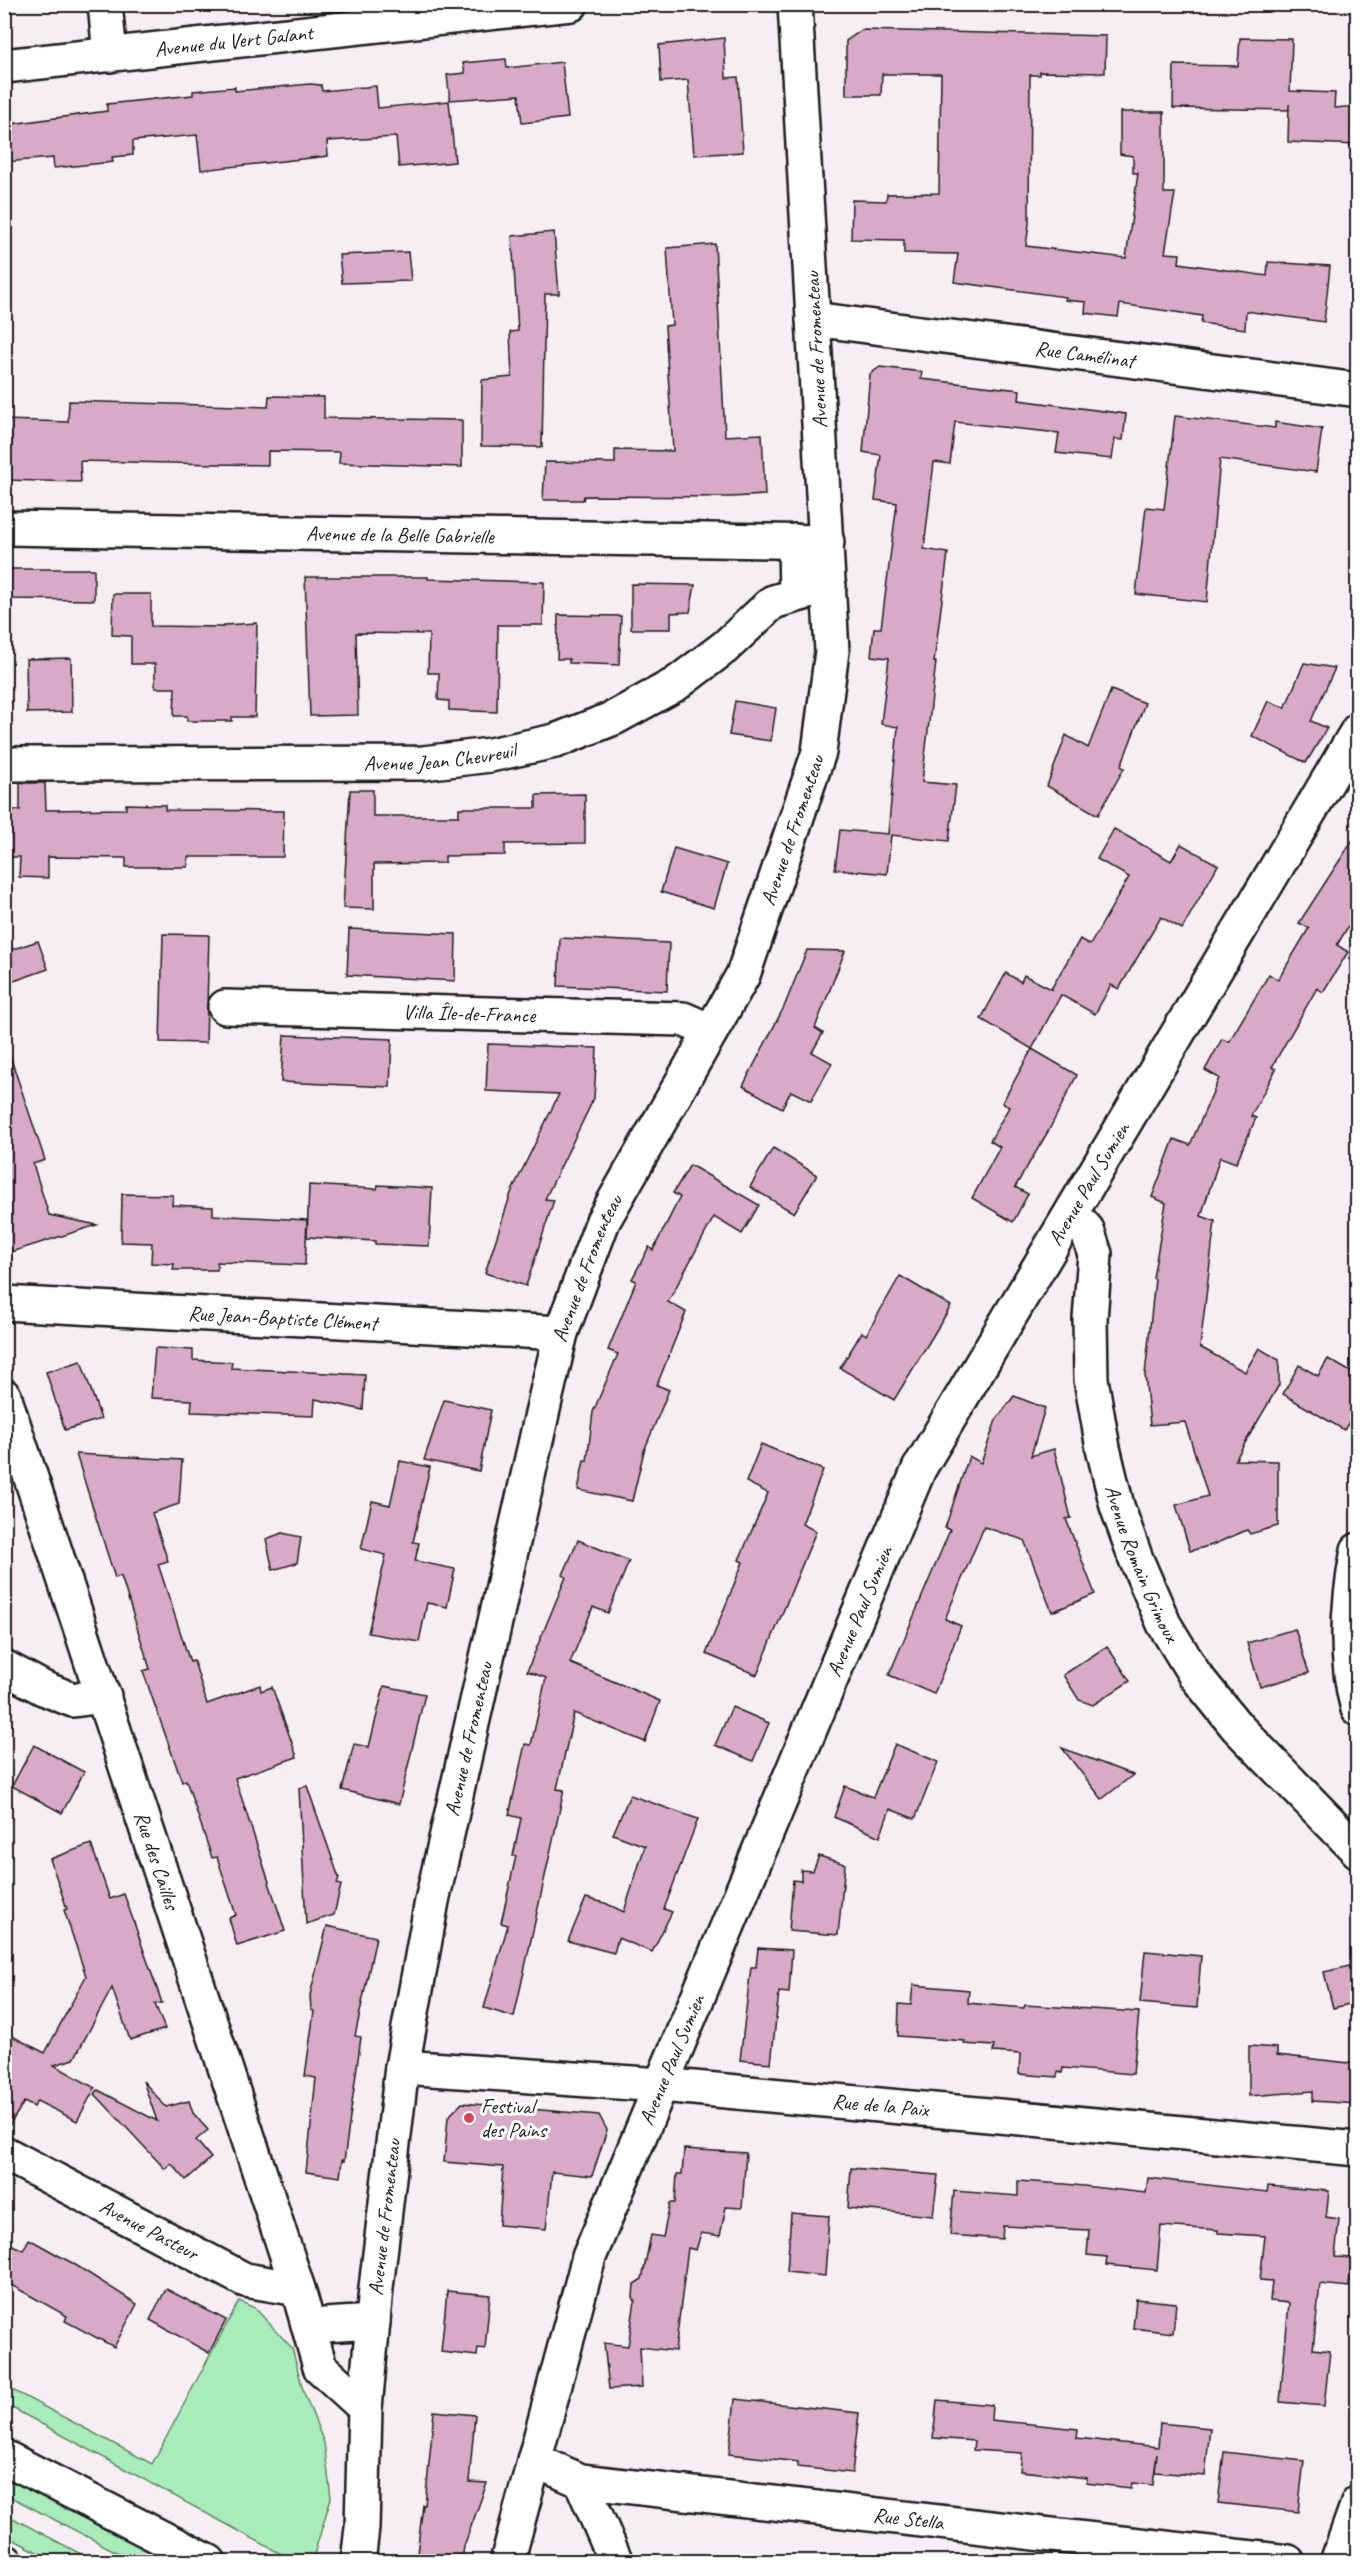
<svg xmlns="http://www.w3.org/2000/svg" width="1362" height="2566" font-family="Caveat,sans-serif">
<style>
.green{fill:#a8edb9;stroke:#62846a;stroke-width:1.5}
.building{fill:#d9a9c8;stroke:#1c1c1c;stroke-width:1.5}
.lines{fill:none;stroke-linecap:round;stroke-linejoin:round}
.street-casing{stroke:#1c1c1c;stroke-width:38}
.secondary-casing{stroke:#1c1c1c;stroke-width:38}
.street{stroke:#fff;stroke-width:33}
.secondary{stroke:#fff;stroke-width:33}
.poi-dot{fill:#d1495b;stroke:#fff;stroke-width:2}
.labels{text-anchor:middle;stroke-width:6;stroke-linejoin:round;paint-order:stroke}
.street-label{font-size:21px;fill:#1c1c1c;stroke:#fff}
.poi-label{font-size:21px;fill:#1c1c1c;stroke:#fff;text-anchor:start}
</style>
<rect width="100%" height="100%" fill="#f7eef4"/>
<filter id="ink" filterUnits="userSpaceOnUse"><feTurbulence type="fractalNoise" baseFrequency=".0167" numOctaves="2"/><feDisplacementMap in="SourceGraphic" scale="12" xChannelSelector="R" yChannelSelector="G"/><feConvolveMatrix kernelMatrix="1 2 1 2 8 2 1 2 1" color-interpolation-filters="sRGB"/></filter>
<g filter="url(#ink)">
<g class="green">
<path d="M239 2301 255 2308 292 2348 303 2390 324 2443 331 2498 312 2561H294L5 2404V2386L152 2464Z"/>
<path d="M4 2474 170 2561H134L5 2494Z"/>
<path d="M5 2514 94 2561H54L5 2535Z"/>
</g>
<g class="building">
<path d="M862 30 1106 36 1105 73 1040 72V75H1030L1029 224 1026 246 1126 258 1138 173H1133V156L1120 154V112H1164V193H1175L1165 253 1180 254 1179 263 1267 276 1268 262 1330 266 1324 322 1246 311 1245 329 1201 323 1202 316 1120 304 1118 317 1085 313 1086 302 1065 300 1066 297 954 282 958 254 904 253V240L851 239 852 200 886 201 887 194 939 193 941 74H882L881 95H846V41Z"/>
<path d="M724 38 726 78 738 77 743 152 694 155 688 80 661 82 659 45Z"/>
<path d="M1240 38 1292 39 1290 91 1335 93 1334 108 1358 106V145L1288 142 1289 104V110L1173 108 1174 65 1238 66Z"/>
<path d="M506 59 507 68 562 62 568 118 522 123 519 95 450 100 447 75 465 73 463 63Z"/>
<path d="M310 84 321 85 322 91 376 86 378 108 449 101 455 162 399 167 396 137 327 141 328 156 201 170 197 135 133 141V155L112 157 113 162 54 168 53 158 4 162V125L107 111V104L193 95V91L235 87V91Z"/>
<path d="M554 232 559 294H545L542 447 481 446 482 380 512 377 510 332 518 331 512 236Z"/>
<path d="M715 244 725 436 762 434 765 495 731 497 584 496 583 500H543L545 462 615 463V450L673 451 665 326 672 325 667 248Z"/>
<path d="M408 252 411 281 342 283 339 255Z"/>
<path d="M880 367 922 372 921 379 1020 390 1019 400 1126 414 1123 440 1115 439 1112 459 1056 453 1059 433 955 422 950 464 934 462 924 549 948 553 934 662H936L922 782 956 785 949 841 891 835 887 874 835 869 840 830 888 834 898 727 881 724 889 658 871 656 874 628H881L897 503 875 500 881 455 863 452 870 374Z"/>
<path d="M269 396 324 397V418L462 420V467L339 463 340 452 268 451V465L80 461 81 482 4 480V420L68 422 69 401 268 407Z"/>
<path d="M1175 416 1275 428V422L1322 429 1316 472 1220 459 1207 602 1136 594 1146 507 1164 509Z"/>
<path d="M4 569H94V600L4 599Z"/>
<path d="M305 577H428V579L544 582 543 625H498L497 712 449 710V701L438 700 439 673H428L429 634 356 633 358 715 310 716Z"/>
<path d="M631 584 695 585 690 612 671 613V629H631Z"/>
<path d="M113 594H151V626L223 627 224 625 257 623 255 717H232V721H187V716H174L175 688H155V664H131V636L112 635Z"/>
<path d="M558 615 621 616 619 665 569 663V659H557Z"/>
<path d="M71 658 72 712 27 713 26 659Z"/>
<path d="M1304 663 1335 668 1311 721 1327 728 1306 763 1252 736 1268 701 1285 708Z"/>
<path d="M1111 690 1145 703 1121 766 1124 768 1098 815 1047 786 1066 735 1088 748Z"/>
<path d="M735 701 776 708 771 741 729 735Z"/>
<path d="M20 783H45L46 810 126 809V804L165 805V810L284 811 283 857H188V867H126V858L48 857V878L19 877 20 857H4V810H20Z"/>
<path d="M350 790H373V816H459V808H536V795L585 794V843L505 844V855L445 856V863L374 864V909L343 908Z"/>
<path d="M1114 829 1171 861 1181 844 1218 865 1182 929 1161 917 1119 989 1111 985 1095 1014 1061 995 1032 1049 981 1019 1006 973 1021 982 1024 975 1053 990 1051 989 1080 939 1090 945 1129 877 1097 859Z"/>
<path d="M1358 832V910L1337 945 1348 952 1323 992 1317 988 1272 1067 1276 1069 1251 1116 1256 1118 1236 1163 1220 1157 1201 1216 1215 1221 1200 1347 1245 1372 1259 1348 1279 1360V1385L1235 1460 1278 1461V1526L1250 1534 1247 1530 1212 1545 1190 1551 1176 1505 1208 1496 1185 1422 1150 1425 1145 1375 1155 1279 1153 1278 1166 1203 1152 1197 1174 1139 1190 1145 1219 1078 1205 1070 1222 1039 1229 1042 1269 974 1278 980 1309 928 1299 923Z"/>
<path d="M674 848 727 864 714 908 661 892Z"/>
<path d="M349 929 456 934 455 981 347 975Z"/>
<path d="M163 934 209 935 206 1043 160 1042Z"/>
<path d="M560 938 669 943 667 991 558 986Z"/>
<path d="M38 941 48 969 14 981 4 952Z"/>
<path d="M807 950 845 951 815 1028 823 1033 812 1052 832 1063 811 1101 791 1091 782 1108 743 1086 784 1007Z"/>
<path d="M284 1035 392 1039 390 1087 281 1082Z"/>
<path d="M488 1044 597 1048 594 1098 545 1199 554 1200 526 1286 485 1273 511 1193 559 1094 486 1091Z"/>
<path d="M1032 1049 1077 1075 1049 1130 1015 1187 1028 1194 1013 1222 972 1198 1000 1147 990 1141 1009 1107 1002 1103Z"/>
<path d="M10 1056 45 1160 33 1164 49 1215 97 1225 11 1252 4 1232V1057Z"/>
<path d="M773 1148 817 1175 794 1213 750 1187Z"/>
<path d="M690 1165 759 1205 742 1234 714 1217 668 1302 686 1312 657 1385 669 1390 644 1451 632 1501 578 1490 584 1460 587 1461 593 1412 618 1354 608 1350 636 1281 632 1279 649 1247 653 1250 680 1197 673 1193Z"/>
<path d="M309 1185 377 1189 378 1185 432 1188 429 1246 375 1244V1241L307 1237Z"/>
<path d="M122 1194 173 1195 172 1205 213 1207V1215L307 1220 305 1265 217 1262V1270H173L174 1264 151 1263 152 1243 121 1242Z"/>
<path d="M900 1276 951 1306 894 1400 840 1368 862 1332 866 1335Z"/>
<path d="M155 1348 193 1350V1360L232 1362 231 1368 365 1375 363 1410 315 1399 314 1416 191 1412 192 1400 151 1398Z"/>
<path d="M1328 1359 1358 1376V1408L1344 1430 1283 1394 1299 1365 1318 1376Z"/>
<path d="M81 1361 101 1419 65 1430 46 1372Z"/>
<path d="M1014 1396 1045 1408 1031 1456 1054 1449 1071 1518 1066 1519 1095 1594 1052 1612 1024 1540 984 1527 945 1619 961 1626 934 1694 889 1675 950 1530 945 1528 969 1456 981 1463 996 1420Z"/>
<path d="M444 1400 491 1410 479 1471 424 1460Z"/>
<path d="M761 1444 823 1470 802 1524 816 1531 757 1675 706 1654 743 1562 739 1560 768 1493 746 1482Z"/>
<path d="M76 1454 182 1460 179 1504 152 1513 168 1561 158 1564 190 1662 194 1661 207 1704 260 1685 261 1691 272 1687 297 1757 235 1778 285 1931 237 1946 229 1918 236 1915 217 1857 212 1858 186 1780 182 1782 153 1700 143 1671 150 1669 121 1576 115 1578Z"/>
<path d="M400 1461 430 1467 413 1542 419 1543 415 1561 455 1569 447 1607 427 1603 419 1642 368 1633 386 1555 361 1549 372 1501 390 1505Z"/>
<path d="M282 1533 301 1537 297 1563 273 1570 266 1539Z"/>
<path d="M578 1540 629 1561 608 1613 593 1607 570 1663 660 1701 645 1742 574 1713 557 1789 564 1790 514 2017 484 2008 508 1925 501 1923 516 1856H513L521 1818 509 1815 525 1744 531 1745 546 1678 527 1671 566 1577 563 1575Z"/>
<path d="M1295 1629 1309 1673 1260 1687 1247 1643Z"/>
<path d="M1107 1646 1130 1681 1093 1705 1079 1700 1063 1675Z"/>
<path d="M384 1686 425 1694 399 1804 342 1790 354 1744 369 1747Z"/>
<path d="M732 1707 769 1723 753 1761 715 1745Z"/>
<path d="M895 1744 938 1762 915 1819 890 1809 880 1837 834 1817 845 1786 873 1797Z"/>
<path d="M34 1745 84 1772 62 1813 12 1786Z"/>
<path d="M1062 1748 1133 1775 1102 1799Z"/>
<path d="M307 1786 339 1878 337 1884 341 1885 334 1915 306 1924 299 1788Z"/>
<path d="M630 1795 698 1819 664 1909 672 1912 652 1952 618 1938 614 1953 568 1941 586 1898 605 1903 624 1912 645 1846 613 1834Z"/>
<path d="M91 1844 110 1899 124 1894 162 2003 155 2004 165 2029 130 2040 112 1988 74 2059 54 2065 95 2088 77 2121 37 2101 34 2107 24 2102 4 2134V2032L45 2053 86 1976 64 1910 67 1909 50 1859Z"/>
<path d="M819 1856 845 1864 838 1935 789 1931 793 1880 801 1881V1870L813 1871Z"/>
<path d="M327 1926 376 1937 355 2036 361 2037 344 2161 342 2160 340 2177 306 2172 316 2078 305 2076 314 2011 311 2010 310 1995Z"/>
<path d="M758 1948 792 1950 789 1993 779 1992 771 2063 740 2060 751 1967H756Z"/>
<path d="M1145 1951 1201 1956 1197 2008 1140 2003Z"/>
<path d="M1358 1964V2002L1333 2008 1324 1972Z"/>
<path d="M913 1985 969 1990 968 2003 1024 2008 1025 2005 1139 2012 1133 2074 1063 2068 1062 2073 1058 2072 1057 2077 1019 2074 1020 2054 993 2052 994 2046 964 2044 965 2041 898 2036 899 2004 911 2005Z"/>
<path d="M1249 2046 1277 2048V2055L1358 2064V2104L1313 2101V2091L1249 2096Z"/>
<path d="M143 2081 166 2107 189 2101 193 2113 208 2130 196 2140 211 2158 186 2180 171 2163 165 2169 95 2094 98 2090 157 2121Z"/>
<path d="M462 2103 599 2115 607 2130 592 2176 552 2172 546 2229 499 2225 503 2167 444 2162 448 2117Z"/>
<path d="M684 2149 746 2153 742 2208 726 2207 720 2236 701 2233 696 2250 688 2248 675 2351 640 2347 642 2387 609 2389 604 2343 628 2346 635 2301 633 2297 634 2284 642 2279 651 2235 663 2237 670 2203H675L677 2174H682Z"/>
<path d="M851 2168 938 2175 933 2216 848 2208Z"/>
<path d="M1148 2178 1267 2192 1268 2186 1329 2191 1326 2217 1339 2219 1335 2257 1352 2258 1349 2287 1320 2284 1313 2349 1330 2351 1324 2406 1280 2402 1289 2303 1270 2301 1272 2281 1260 2280 1265 2236 1218 2233V2230L1161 2226 1157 2270 1106 2265 1107 2257 1087 2255 1089 2230 1003 2226 1002 2239 950 2235 954 2191 1018 2196V2181L1065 2184 1146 2193Z"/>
<path d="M791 2213 829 2216 825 2276 787 2272Z"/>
<path d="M29 2239 74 2264 137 2304 114 2347 65 2321 67 2316 4 2281V2241L23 2250Z"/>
<path d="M166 2289 226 2320 209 2353 150 2320Z"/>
<path d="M447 2291 490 2295 485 2349 478 2348 477 2356 441 2352Z"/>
<path d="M1136 2299 1176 2303 1173 2333 1133 2328Z"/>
<path d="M735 2399 859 2413 852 2473 798 2467V2462L729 2454Z"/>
<path d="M937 2400 992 2405 991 2420 1078 2429 1077 2438 1158 2447 1160 2423 1210 2428 1205 2476 1155 2472 1157 2453 1153 2485 1132 2483 1131 2488 1086 2483 1087 2478 1020 2471 1022 2453 973 2450 974 2441 933 2438Z"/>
<path d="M434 2411 475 2415 469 2482 487 2483 464 2546 462 2562H416L423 2505H425Z"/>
<path d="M1224 2452 1304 2461 1298 2512 1218 2503Z"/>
</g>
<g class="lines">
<g class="street-casing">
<g id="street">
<path d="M105 4 110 55"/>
<path id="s1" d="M4 66 571 4"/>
<path id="s2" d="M813 319 1358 390"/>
<path id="s3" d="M4 528 827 542"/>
<path d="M795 541 796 595"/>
<path id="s4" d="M4 764 423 763 490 755 555 741 614 718 676 684 725 647 773 602 829 586"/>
<path id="s5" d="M225 1007 683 1019 711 1031"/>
<path id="s6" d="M1072 1212 1087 1230 1095 1254 1090 1319 1091 1379 1103 1448 1117 1506 1136 1559 1164 1624 1195 1675 1237 1727 1358 1851"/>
<path id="s7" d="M4 1303 561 1333"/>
<path id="s8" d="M4 1396 298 2289 320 2367 365 2408"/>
<path d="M1358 1550C1348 1601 1344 1658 1358 1709"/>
<path d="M4 1667 43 1688 73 1700 104 1696"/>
<path id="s9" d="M402 2067 661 2085 1358 2149"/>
<path id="s10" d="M4 2153 245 2280 298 2289"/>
<path d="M309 2326 373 2322"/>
<path id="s11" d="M534 2460 581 2481 1288 2562"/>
<path d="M581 2481 616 2562"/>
<path d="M4 2561 6 2562"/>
<path id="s12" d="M358 2562 362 2528 365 2408 376 2288 402 2067 432 1901 546 1396 561 1333 603 1221 743 975 819 752 832 651 795 4"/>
<path d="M1337 2562 1358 2503"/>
</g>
</g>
<g class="secondary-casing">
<g id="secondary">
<path d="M4 2457 209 2562"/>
<path id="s13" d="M507 2562 589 2257 919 1469 1358 730"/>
</g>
</g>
<use href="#street" class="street"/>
<use href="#secondary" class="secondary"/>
</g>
</g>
<circle class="poi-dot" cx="469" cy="2118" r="6"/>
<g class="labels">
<g class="street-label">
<text dy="7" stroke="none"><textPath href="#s1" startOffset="231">Avenue du Vert Galant</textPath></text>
<text transform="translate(816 350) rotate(-93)" y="7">Avenue de Fromenteau</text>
<text dy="7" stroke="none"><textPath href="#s2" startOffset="274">Rue Camélinat</textPath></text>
<text dy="7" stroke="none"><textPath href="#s3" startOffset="396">Avenue de la Belle Gabrielle</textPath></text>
<text dy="7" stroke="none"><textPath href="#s4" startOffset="436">Avenue Jean Chevreuil</textPath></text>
<text dy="7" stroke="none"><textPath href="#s12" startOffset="1804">Avenue de Fromenteau</textPath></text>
<text dy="7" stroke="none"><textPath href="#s5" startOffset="244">Villa Île-de-France</textPath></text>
<text dy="7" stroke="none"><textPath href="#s13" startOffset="1502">Avenue Paul Sumien</textPath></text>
<text dy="7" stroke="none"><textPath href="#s12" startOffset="1318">Avenue de Fromenteau</textPath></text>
<text dy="7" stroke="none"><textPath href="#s7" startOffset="279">Rue Jean-Baptiste Clément</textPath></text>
<text dy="7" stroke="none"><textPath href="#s6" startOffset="366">Avenue Romain Grimoux</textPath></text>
<text dy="7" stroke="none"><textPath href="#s13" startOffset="1016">Avenue Paul Sumien</textPath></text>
<text dy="7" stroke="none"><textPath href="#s12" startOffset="832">Avenue de Fromenteau</textPath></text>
<text dy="7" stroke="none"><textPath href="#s8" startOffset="489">Rue des Cailles</textPath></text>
<text dy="7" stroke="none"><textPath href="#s13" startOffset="530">Avenue Paul Sumien</textPath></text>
<text dy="7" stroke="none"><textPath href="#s9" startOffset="480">Rue de la Paix</textPath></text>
<text dy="7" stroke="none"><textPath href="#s12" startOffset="346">Avenue de Fromenteau</textPath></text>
<text dy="7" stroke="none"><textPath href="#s10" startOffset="164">Avenue Pasteur</textPath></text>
<text dy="7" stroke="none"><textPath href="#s11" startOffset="381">Rue Stella</textPath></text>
</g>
<g class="poi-label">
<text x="481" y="2113">Festival<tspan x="481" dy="24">des Pains</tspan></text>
</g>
</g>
<rect width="1362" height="2566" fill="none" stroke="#fff" stroke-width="24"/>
<rect x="12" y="12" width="1338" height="2542" fill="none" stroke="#1c1c1c" stroke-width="2" filter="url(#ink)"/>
</svg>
